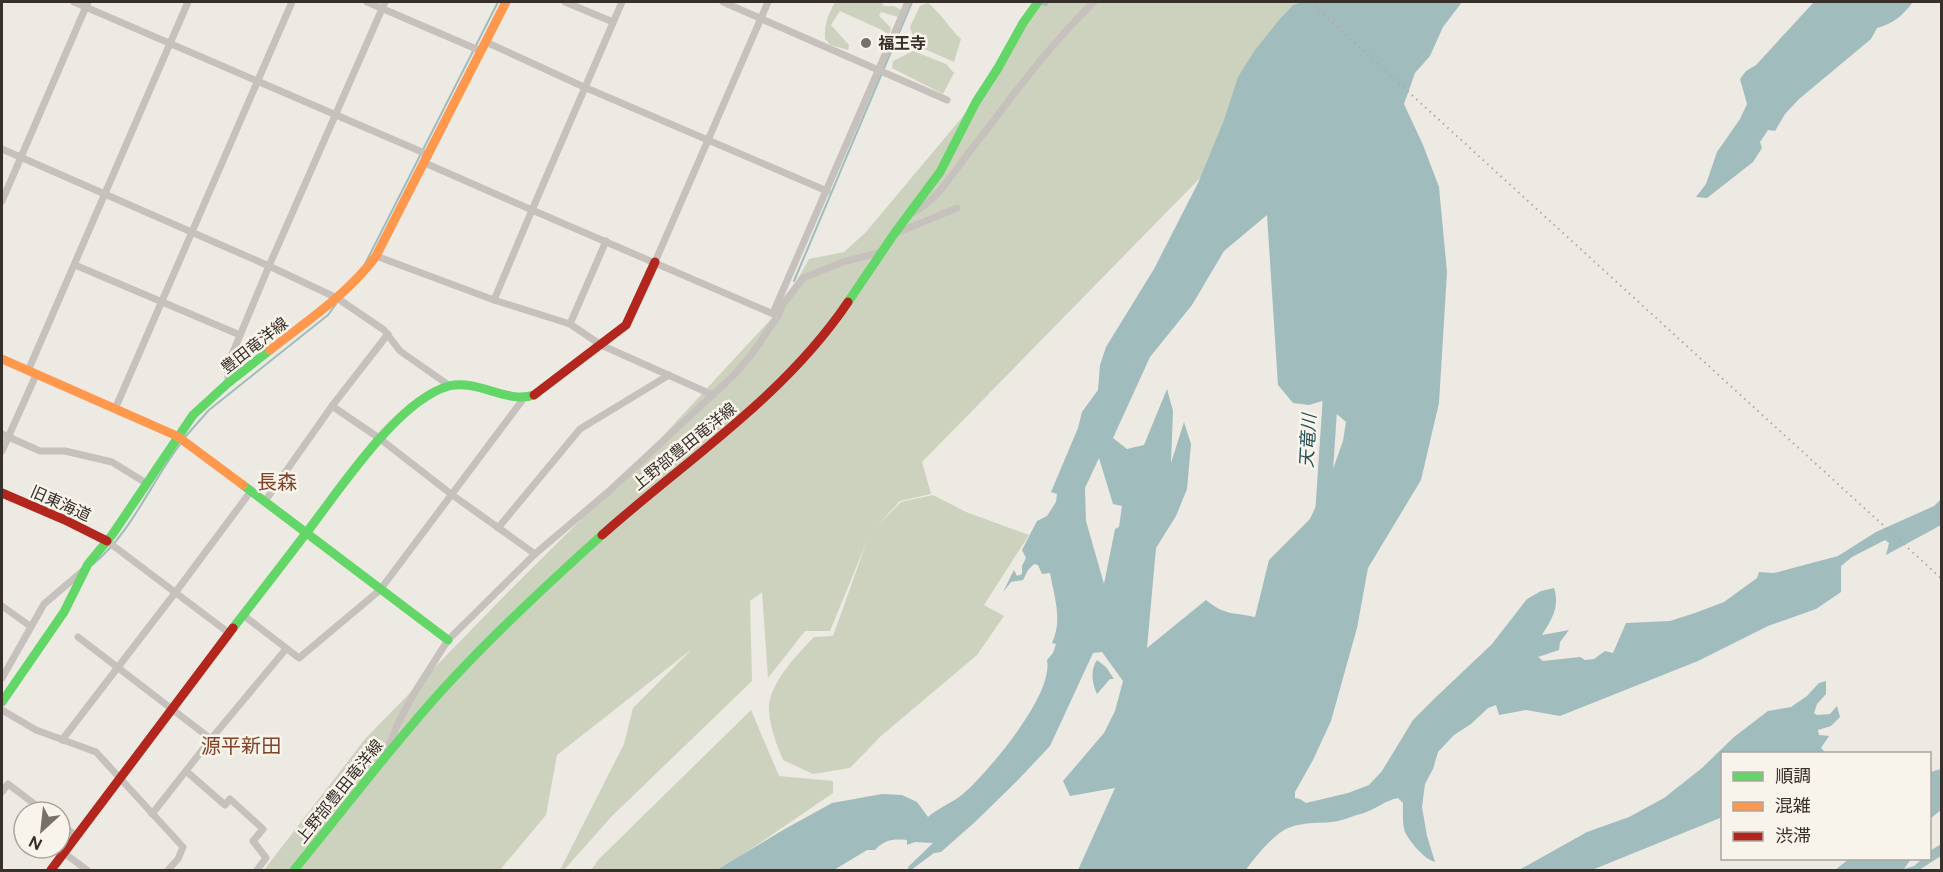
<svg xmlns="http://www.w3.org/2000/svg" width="1943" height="872" font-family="Figtree,'Noto Sans JP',sans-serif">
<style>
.green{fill:#cdd2be}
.water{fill:#a1bcbd;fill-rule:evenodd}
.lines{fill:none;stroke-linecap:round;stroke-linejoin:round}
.stream{stroke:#a1bcbd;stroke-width:2}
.river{stroke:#a1bcbd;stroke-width:15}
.street{stroke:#c6c1bc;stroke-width:7}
.fast{stroke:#63d668;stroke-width:9}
.slow{stroke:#ff974d;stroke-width:9}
.jam{stroke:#b3261e;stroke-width:9}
.rail{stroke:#aeaaa6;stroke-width:2;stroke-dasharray:1.5 4.5;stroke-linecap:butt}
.poi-dot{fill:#77706b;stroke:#f9f4eb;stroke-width:2}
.labels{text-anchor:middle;stroke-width:5;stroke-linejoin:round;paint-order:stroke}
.poi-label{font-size:16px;font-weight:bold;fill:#372f2a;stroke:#f9f4eb;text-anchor:start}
.street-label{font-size:16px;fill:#372f2a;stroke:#f9f4eb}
.water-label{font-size:18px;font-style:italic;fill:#224f56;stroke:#f9f4eb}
.quarter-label{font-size:20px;fill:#814328;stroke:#f9f4eb}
</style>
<rect width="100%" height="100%" fill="#ede9e3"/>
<g class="green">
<path d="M835 2H881L884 6H894L901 10 898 17 881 12 879 16 891 28 889 35 882 30 840 11 831 25 849 45 848 50 831 45 825 39C824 24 828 15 835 2Z"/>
<path d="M1039 2H1298L1286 13 1201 177 922 462 931 494 900 501 877 526 901 502 933 495 966 512 1029 535 984 605 1004 616 977 655 881 736 850 768 813 774 783 760C777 745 770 728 769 711 767 685 797 655 814 637L833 636 867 541 830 631H805L768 678 762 592 750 601 752 681 612 816 564 870H560L624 744 633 708 692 649 557 755 546 815 500 870H264L365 739 510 590 638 463 782 307 809 259 844 252 866 232 980 96Z"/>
<path d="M928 3C943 15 948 27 961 39L954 62 916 45 910 27 920 6Z"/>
<path d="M913 51 946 64 954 73 943 94 892 68 893 61Z"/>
<path d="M751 710 779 776 833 781V793L720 870H591L599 859Z"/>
</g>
<g class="water">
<path d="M1301 2H1462L1443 27 1430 56 1415 73 1404 104 1423 145 1439 187 1447 272 1439 403 1421 480 1368 568 1357 628 1331 721 1313 760 1295 792V798L1300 799 1306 803 1348 793 1369 785 1382 771 1413 720 1434 699 1492 644 1527 599 1541 591 1554 588C1560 607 1552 619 1542 635L1569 630 1560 642 1559 650 1538 657 1543 661 1580 657 1585 660 1594 659 1605 651 1613 653 1626 623 1670 621 1695 613 1724 602 1757 578 1759 572 1774 573 1838 556 1876 532 1934 506 1941 499V525L1886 555 1889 543 1885 540 1852 557 1841 566V592L1816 609 1768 626 1698 661 1560 716 1526 710 1499 715 1496 705 1488 708 1471 724 1454 735 1438 752 1433 769 1425 784 1422 807 1427 836 1435 862C1424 859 1410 842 1405 832 1402 823 1403 812 1403 803L1398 798C1386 800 1376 809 1364 813 1356 815 1346 819 1338 821 1321 824 1305 821 1288 828 1274 834 1254 858 1246 870H1078L1115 788 1070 796 1063 781 1104 733 1115 711 1123 681 1102 652 1093 653 1050 746 1017 781 975 822 941 852 934 853 911 870H907L909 866 933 843 915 842 907 845V840C894 839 885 839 875 850H867L834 870H717L783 830 832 803 882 794 902 795 917 802 928 817C938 808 952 803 963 794 988 772 1054 695 1047 660L1053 653 1056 644 1052 643C1063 620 1054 596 1050 573L1042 574 1038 565 1034 564 1028 570 1023 580 1011 582 1003 592 1014 570 1017 576 1022 574V566L1026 558 1022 550 1037 521 1047 516 1056 502 1057 494 1051 492 1078 428 1082 412 1098 390 1100 365 1106 347 1154 269 1198 183 1224 120 1238 77 1255 50 1279 20 1293 5ZM1267 215 1278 385 1293 403 1309 405 1322 401 1346 422 1343 441 1333 469 1310 519 1269 560 1255 617C1234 612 1225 616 1206 600L1147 648 1156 548 1176 516 1187 489 1191 444 1184 422 1171 463 1173 411 1167 389 1144 445 1127 449 1113 438 1150 357 1192 305 1224 251ZM1099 458 1113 504 1122 506 1119 527 1115 529 1104 584 1086 521 1085 488Z"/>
<path d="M1814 2H1913C1903 15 1893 24 1877 28L1871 39 1799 99 1785 114 1775 131 1768 130 1760 142 1762 148 1753 162 1707 198 1696 197 1706 184 1717 152 1740 119 1747 104 1740 79 1746 71 1756 65Z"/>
<path d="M1097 660 1106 667 1114 679H1110L1097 694C1092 683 1090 670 1097 660Z"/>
<path d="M1826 681V694L1817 704 1814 713 1817 715 1830 714 1837 706 1840 717 1831 726 1818 730 1819 735 1829 736 1821 748 1826 753 1722 754V815L1720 818 1592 870H1519L1587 832 1629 817 1664 798 1702 768 1734 737 1768 711 1791 707 1807 696 1819 683Z"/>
<path d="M1941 769V810L1930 819V772Z"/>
<path d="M1941 844V856L1919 870H1835L1849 859H1911L1904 869 1914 866 1922 859 1930 858V851Z"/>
</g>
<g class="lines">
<g class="stream">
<path d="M1040 3 1046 5 1048 2"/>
<path d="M364 266 498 2"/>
<path d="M794 281 912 2"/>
<path d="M185 437 209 410 328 315 336 304"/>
<path d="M92 565C132 533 151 481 182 442"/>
</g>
<path class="river" d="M1323 508 1331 388"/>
<g class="street">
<path d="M74 2 429 155"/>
<path d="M367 2 481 51"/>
<path d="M565 2 613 22"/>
<path d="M622 2 532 210 778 316"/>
<path d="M723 2 947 100"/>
<path d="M486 42 584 87 827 191"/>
<path d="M2 149 269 266 337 298 384 330 400 351 450 386"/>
<path d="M425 163 532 210 494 300"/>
<path d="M2 201 88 2"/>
<path d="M909 215C941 198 952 173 974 146 1012 97 1049 45 1094 2"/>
<path d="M894 234 957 208"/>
<path d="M376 256 494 300 570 324 601 345 713 395"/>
<path d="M655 262 768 2"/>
<path d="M75 265 240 335"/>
<path d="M773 313 908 2"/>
<path d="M570 324 606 241"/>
<path d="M28 371 188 2"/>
<path d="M228 383V364L269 266 385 2"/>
<path d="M332 406 379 438 451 494 535 554"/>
<path d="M115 409 292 2"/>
<path d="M2 434 40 451H65L112 462 146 483"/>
<path d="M2 451 36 375"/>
<path d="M265 501 332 406 388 334"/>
<path d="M498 528 580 429 669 375"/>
<path d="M107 541 229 633"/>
<path d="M2 606 30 626"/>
<path d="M243 615 299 658 380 590 524 398"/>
<path d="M78 637 211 739"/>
<path d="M2 678 44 604 84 570"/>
<path d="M2 710 36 730 96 752 183 847 178 859 168 870"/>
<path d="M62 740 175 593 251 491"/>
<path d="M384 757 398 723 413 695 448 640 535 554 608 492 733 376 752 354 778 316 783 304 803 278 846 261 882 252"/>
<path d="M186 771 225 805 230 799 263 829 253 841 266 858 257 870"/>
<path d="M2 792 8 784 45 812"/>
<path d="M152 814 211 739 286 649"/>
<path d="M60 824 77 836"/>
<path d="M64 853 87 870"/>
</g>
<g class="fast">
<path d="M848 302 894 234 940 172 976 102 998 68 1023 23 1038 2"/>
<path d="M243 485 448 640"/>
<path d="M233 628C261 592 289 556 316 520 346 480 401 399 449 386 478 379 507 404 534 395"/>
<path d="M2 702 64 612 88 564 112 535 193 415 228 383 270 350"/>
<path d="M294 870C341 813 386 753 436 697 487 640 544 587 602 535"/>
</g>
<g class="slow">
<path d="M270 350C307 321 348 294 376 256L506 2"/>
<path d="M2 359 177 436 243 485"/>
</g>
<g class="jam">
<path d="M534 395 626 325 655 262"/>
<path d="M2 493 65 520 107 541"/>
<path d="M602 535C686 460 784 397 848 302"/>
<path d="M51 870 233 628"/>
</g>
<path class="rail" d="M1310 2 1942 579"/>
</g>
<circle class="poi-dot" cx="866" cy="43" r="6"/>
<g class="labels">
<g class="poi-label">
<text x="878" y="49">福王寺</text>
</g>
<g class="street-label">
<text transform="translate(254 345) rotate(-38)" y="6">豊田竜洋線</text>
<text transform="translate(684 446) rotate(-39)" y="6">上野部豊田竜洋線</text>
<text transform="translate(61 503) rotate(24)" y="6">旧東海道</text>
<text transform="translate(339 791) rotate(-51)" y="6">上野部豊田竜洋線</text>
</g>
<g class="water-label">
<text transform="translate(1308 441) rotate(-87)" y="6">天竜川</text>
</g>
<g class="quarter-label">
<text x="277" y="489">長森</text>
<text x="241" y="753">源平新田</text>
</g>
</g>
<rect width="1943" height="872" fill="none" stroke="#372f2a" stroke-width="6"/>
<rect x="1721" y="752" width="210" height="108" fill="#f9f4eb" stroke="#aba59e" stroke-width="1.5"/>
<rect x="1733" y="772" width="30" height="9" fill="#63d668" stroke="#aba59e" stroke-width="1.5"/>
<text x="1775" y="782" font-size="18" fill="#372f2a">順調</text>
<rect x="1733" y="802" width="30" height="9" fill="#ff974d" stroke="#aba59e" stroke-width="1.5"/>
<text x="1775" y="812" font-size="18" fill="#372f2a">混雑</text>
<rect x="1733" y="832" width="30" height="9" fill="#b3261e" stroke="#aba59e" stroke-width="1.5"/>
<text x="1775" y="842" font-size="18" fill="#372f2a">渋滞</text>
<g transform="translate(42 830) rotate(207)"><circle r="28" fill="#f9f4eb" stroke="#aba59e" stroke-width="1.5"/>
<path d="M0-4.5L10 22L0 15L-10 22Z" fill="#77706b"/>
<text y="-9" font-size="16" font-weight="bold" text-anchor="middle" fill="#372f2a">N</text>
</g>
</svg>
